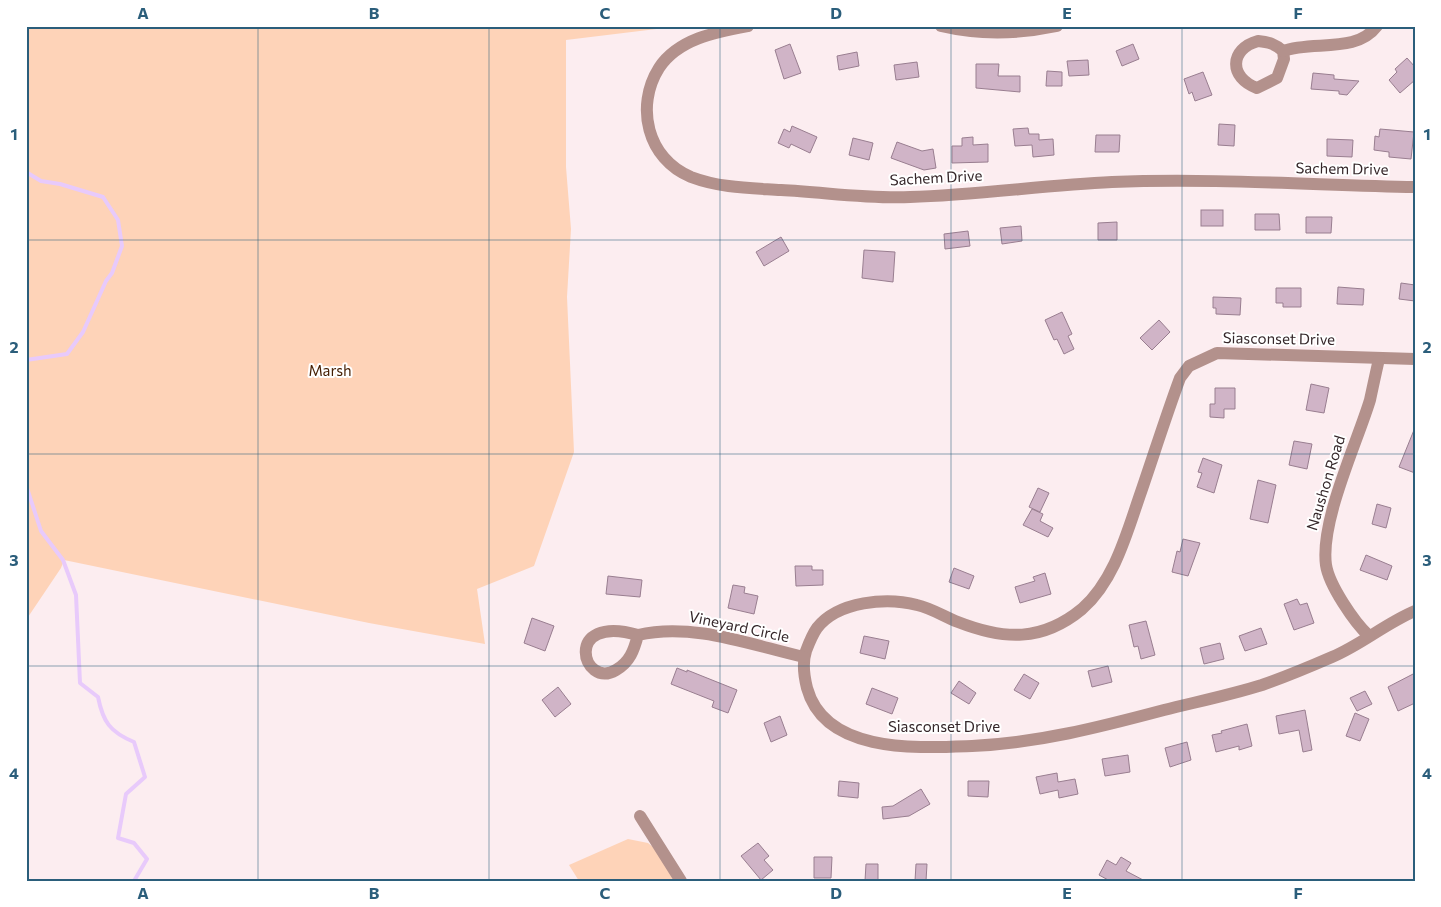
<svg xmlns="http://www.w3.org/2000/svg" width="1441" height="907" font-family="Commissioner,sans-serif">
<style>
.green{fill:#fed3b8}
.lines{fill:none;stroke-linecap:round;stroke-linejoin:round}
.stream{stroke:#e8cafb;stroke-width:4}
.building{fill:#d0b4c7;stroke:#997e90}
.minor{stroke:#b3918c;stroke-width:12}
.grid{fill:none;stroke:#2b5e7b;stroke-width:1;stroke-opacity:0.55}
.labels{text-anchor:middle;stroke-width:4;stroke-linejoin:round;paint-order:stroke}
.street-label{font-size:15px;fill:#35272a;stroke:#fff}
.park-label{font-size:15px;fill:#441d00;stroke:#fff}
.neatline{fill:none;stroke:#2b5e7b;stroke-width:2}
.grid-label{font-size:16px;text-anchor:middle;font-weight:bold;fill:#2b5e7b}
</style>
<rect width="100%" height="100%" fill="#fcedf0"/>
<g class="green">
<path d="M26 26H681L566 40V167L571 229 567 297 574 452 534 566 477 589 485 644 369 623 64 560 61 568 26 620Z"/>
<path d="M628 839 648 843 653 847 676 881H579L569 865Z"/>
</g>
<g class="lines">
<g class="stream">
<path d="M26 172 41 181 60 184 103 197 118 220 122 246 112 273 106 281 83 332 67 354 26 360"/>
<path d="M26 485 41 531 63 560 76 595 80 683 98 697C103 722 110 732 134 742L145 777 126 794 118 838 134 843 147 859 134 881"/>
</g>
</g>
<g class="building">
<path d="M790 44 801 73 784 79 775 50Z"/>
<path d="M1133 44 1139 59 1122 66 1116 51Z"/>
<path d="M857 52 859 66 839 70 837 56Z"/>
<path d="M1407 58 1415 67V80L1400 93 1389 80 1397 72 1395 69Z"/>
<path d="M1088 60 1089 75 1069 76 1067 61Z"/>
<path d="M917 62 919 77 896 80 894 65Z"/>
<path d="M976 64H999L998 76H1020V92L976 88Z"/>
<path d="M1047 71 1062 72V86H1046Z"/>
<path d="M1203 72 1212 95 1195 101 1192 92 1189 94 1184 79Z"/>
<path d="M1313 73 1334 75V79L1359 81 1347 95 1339 94V91L1311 89Z"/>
<path d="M1219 124 1235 125 1234 146 1218 145Z"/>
<path d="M792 126 817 137 810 153 791 144 789 148 778 143 784 129 790 132Z"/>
<path d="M1028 128 1029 134H1039V140L1053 139 1054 155 1033 157 1032 145 1015 146 1013 129Z"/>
<path d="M1380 129 1414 132 1411 159 1389 157V152L1374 150 1375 136 1379 137Z"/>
<path d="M1096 135H1120L1119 152H1095Z"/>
<path d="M973 137V145L988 144V162L952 163V146H962V138Z"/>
<path d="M853 138 873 143 869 160 849 155Z"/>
<path d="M1327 139 1353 140 1352 157 1327 156Z"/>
<path d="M897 142 922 151 933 149 936 168 924 170 891 158Z"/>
<rect x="1201" y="210" width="22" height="16"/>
<path d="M1255 214H1279L1280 230H1255Z"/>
<path d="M1306 217H1332L1331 233H1306Z"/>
<path d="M1117 222V240H1098V223Z"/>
<path d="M1021 226 1022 241 1002 244 1000 228Z"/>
<path d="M968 231 970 246 945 249 944 234Z"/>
<path d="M781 237 789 251 764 266 756 252Z"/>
<path d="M864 250 895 252 893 282 862 278Z"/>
<path d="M1401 283 1415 285V301L1399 299Z"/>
<path d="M1338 287 1364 289 1363 305 1337 304Z"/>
<path d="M1276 288H1301V307H1283V303H1276Z"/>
<path d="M1213 297 1241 298 1240 315 1216 314V308H1213Z"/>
<path d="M1062 312 1072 334 1068 336 1074 349 1064 354 1057 339 1054 340 1045 320Z"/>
<path d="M1159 320 1170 332 1152 350 1140 338Z"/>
<path d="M1311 384 1329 388 1324 413 1306 410Z"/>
<path d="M1215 388H1235V409H1224V418L1210 417V404H1215Z"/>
<path d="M1414 430H1415V473L1399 467Z"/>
<path d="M1294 441 1312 444 1307 469 1289 465Z"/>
<path d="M1203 458 1222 465 1214 493 1197 487 1202 473 1198 472Z"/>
<path d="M1258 480 1276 485 1268 523 1250 519Z"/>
<path d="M1038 488 1049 493 1040 512 1029 507Z"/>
<path d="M1377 504 1391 508 1386 528 1372 524Z"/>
<path d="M1032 509 1043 514 1040 521 1053 528 1048 537 1023 525Z"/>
<path d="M1183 539 1200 543 1188 576 1172 572 1177 551 1180 552Z"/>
<path d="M1366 555 1392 566 1387 580 1360 570Z"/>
<path d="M795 566H812V570H823V585L796 586Z"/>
<path d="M954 568 974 576 969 589 949 582Z"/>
<path d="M1045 573 1051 594 1020 603 1015 587 1035 581 1033 577Z"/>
<path d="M608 576 642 580 640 597 606 594Z"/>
<path d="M733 585 745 587 744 593 758 596 754 614 728 608Z"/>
<path d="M1297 599 1300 605 1307 603 1314 623 1294 630 1284 604Z"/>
<path d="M532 618 554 626 545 651 524 643Z"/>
<path d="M1146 621 1155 655 1141 659 1138 646 1134 647 1129 625Z"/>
<path d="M1261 628 1267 644 1245 651 1239 636Z"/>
<path d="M864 636 889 641 885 659 860 653Z"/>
<path d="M1220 643 1224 659 1204 664 1200 648Z"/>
<path d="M1108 666 1112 682 1092 687 1088 671Z"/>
<path d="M677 668 687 672V670L737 690 728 713 712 707 714 701 671 684Z"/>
<path d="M1415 673V703L1398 711 1388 687Z"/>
<path d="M1024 674 1039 683 1030 699 1014 690Z"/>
<path d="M959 681 976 693 969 704 951 693Z"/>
<path d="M558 687 571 704 555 717 542 700Z"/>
<path d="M872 688 898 698 892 714 866 704Z"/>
<path d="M1365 691 1372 704 1357 711 1350 698Z"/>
<path d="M1305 710 1312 750 1303 752 1299 730 1279 734 1276 716Z"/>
<path d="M1355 713 1369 719 1360 741 1346 736Z"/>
<path d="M780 716 787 735 771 742 764 723Z"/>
<path d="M1247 724 1252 746 1239 750V746L1216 752 1212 735 1222 733 1221 731Z"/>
<path d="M1187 742 1191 760 1170 767 1165 748Z"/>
<path d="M1128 755 1130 772 1105 776 1102 759Z"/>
<path d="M1057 773 1058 782 1075 779 1078 794 1059 798 1058 790 1040 794 1036 777Z"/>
<path d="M839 781 859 783 858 798 838 796Z"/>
<path d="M968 781H989L988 797 968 796Z"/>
<path d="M921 789 930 804 909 816 883 819 882 807 893 806Z"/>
<path d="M758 843 769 856 764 860 773 870 761 880 741 856Z"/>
<path d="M814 857H832L831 878H814Z"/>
<path d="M1121 857 1131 863 1126 871 1145 881H1110L1099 875 1107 860 1116 865Z"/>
<path d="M866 864H878V881H865Z"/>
<path d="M916 864H927L926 881H915Z"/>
</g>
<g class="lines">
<g class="minor">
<path d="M748 26C716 32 678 39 659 68 635 106 647 159 691 177 720 188 750 188 781 190 824 192 867 199 910 197 978 195 1045 185 1112 182 1212 178 1314 185 1415 187"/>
<path d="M941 26C979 35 1019 34 1057 26"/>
<path d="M1258 41C1269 42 1275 44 1283 51L1284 59 1277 78 1257 88C1229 78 1229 49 1258 41Z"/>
<path d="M1283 51C1313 40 1356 54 1377 26"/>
<path d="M1415 359 1217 353 1189 366 1180 378C1166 416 1154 454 1141 492 1127 532 1115 580 1082 609 1042 642 1004 640 958 622 945 617 931 608 917 605 887 597 838 601 817 628 812 635 809 643 806 651 802 663 804 676 807 688 825 754 918 748 972 746 1038 743 1100 727 1164 710 1196 702 1230 695 1262 685 1285 677 1309 667 1332 657 1361 645 1386 623 1415 611"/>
<path d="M638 635C562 613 582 690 616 670 630 662 634 650 638 635 692 622 751 645 804 657"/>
<path d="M1369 636C1354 622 1329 585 1326 565 1320 521 1357 443 1370 400 1373 386 1376 372 1379 359"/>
<path d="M640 816 681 881"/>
</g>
</g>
<path class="grid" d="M258 26V881M489 26V881M720 26V881M951 26V881M1182 26V881M26 240H1415M26 454H1415M26 666H1415"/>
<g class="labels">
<g class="street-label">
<text transform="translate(1342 169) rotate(1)" y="5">Sachem Drive</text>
<text transform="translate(936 178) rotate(-3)" y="5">Sachem Drive</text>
<text transform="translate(1279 339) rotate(1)" y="5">Siasconset Drive</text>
<text transform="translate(1326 483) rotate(-73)" y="5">Naushon Road</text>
<text transform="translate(739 627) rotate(12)" y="5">Vineyard Circle</text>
<text x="944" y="732">Siasconset Drive</text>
</g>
<g class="park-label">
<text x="330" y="376">Marsh</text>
</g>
</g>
<rect width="1441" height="907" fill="none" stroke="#ffffff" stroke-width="55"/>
<rect x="28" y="28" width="1386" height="852" class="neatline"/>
<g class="grid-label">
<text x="143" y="19">A</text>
<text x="374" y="19">B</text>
<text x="605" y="19">C</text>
<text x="836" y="19">D</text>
<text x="1067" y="19">E</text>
<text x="1298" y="19">F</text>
<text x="14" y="140">1</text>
<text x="1427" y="140">1</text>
<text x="14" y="353">2</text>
<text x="1427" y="353">2</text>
<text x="14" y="566">3</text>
<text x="1427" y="566">3</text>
<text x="14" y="779">4</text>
<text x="1427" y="779">4</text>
<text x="143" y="899">A</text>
<text x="374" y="899">B</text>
<text x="605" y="899">C</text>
<text x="836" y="899">D</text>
<text x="1067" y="899">E</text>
<text x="1298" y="899">F</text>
</g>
</svg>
